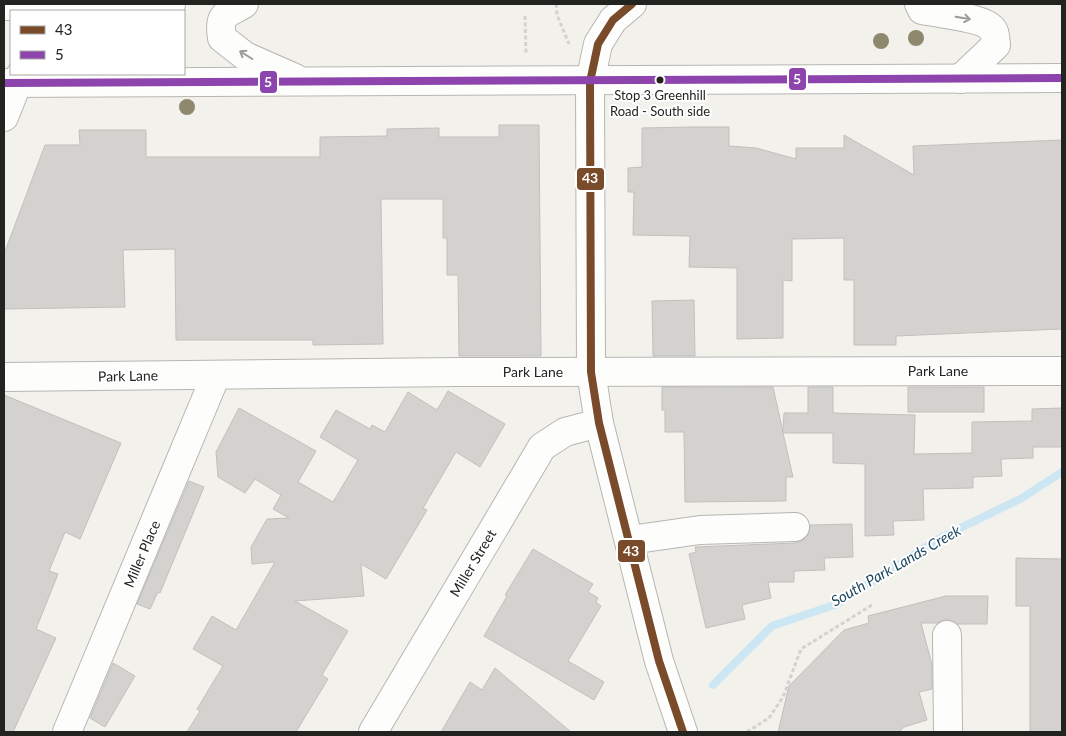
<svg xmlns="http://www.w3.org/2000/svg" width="1066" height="736" font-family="Lato,sans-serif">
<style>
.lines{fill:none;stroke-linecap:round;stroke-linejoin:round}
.stream{stroke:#cce6f4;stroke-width:8}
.building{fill:#d3d2ce;stroke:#c1c0bc}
.minor-casing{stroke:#b7b6b2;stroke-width:30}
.major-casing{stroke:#b7b6b2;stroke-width:30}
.highway-casing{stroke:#b7b6b2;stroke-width:30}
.path{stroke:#d2d2d1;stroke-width:3;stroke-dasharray:4 2.5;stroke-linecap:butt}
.minor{stroke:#fdfdfc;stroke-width:28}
.major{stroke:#fdfdfc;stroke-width:28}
.highway{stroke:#fdfdfc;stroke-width:28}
.bus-1-casing{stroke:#fff;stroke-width:11}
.bus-2-casing{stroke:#fff;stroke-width:11}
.bus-1{stroke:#7a4b2a;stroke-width:8}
.bus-2{stroke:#8e44ad;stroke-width:8}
.tree{fill:#8e886e}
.oneway{stroke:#9b9b99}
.bus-dot{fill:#232320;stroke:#fff;stroke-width:2}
.labels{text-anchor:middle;stroke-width:4;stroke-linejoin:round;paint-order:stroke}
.bus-label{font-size:13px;fill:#232320;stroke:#fff}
.street-label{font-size:14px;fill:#232320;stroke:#fff}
.water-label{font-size:15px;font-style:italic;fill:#1d485f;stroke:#fff}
.line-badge{stroke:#fff;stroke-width:2}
.badge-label{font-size:14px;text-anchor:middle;font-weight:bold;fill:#fff}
</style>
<rect width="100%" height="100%" fill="#f2f1ec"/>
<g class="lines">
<path class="stream" d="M713 685 772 626 837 604 938 539 1022 498 1062 472"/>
</g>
<g class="building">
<path d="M499 125H539L541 356H459L458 275H447V238H443V199H381L383 344 313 345V340H176L175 249 123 250 125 307 4 309V254L45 145H80L79 130H146V157H320V137L387 136V129L439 128V137H499Z"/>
<path d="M693 127H729V146L756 148 796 159V148H844V135L914 175 913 146 1062 140V329L896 336V345H854V280H844V238L792 239V281L783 280V338L737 339V268L689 267 690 236 633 235 634 192H628V168L642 167V128Z"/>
<path d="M694 300 695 356H653L652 301Z"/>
<path d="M662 387H773L783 432 784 413H808V387H833V413L915 415 914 454 972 453V422L1032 421V409L1062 408V447H1033V458L1001 459 1002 476 973 477V488L923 489 924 520 893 521 894 535 865 536V464L833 463V433H783L793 477H786V501L685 502 684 432H665V410H662Z"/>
<rect x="908" y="387" width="76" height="25"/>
<path d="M448 391 505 424 480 467 456 452 423 508 427 510 386 579 361 564 364 596 295 601 348 631 322 675 328 679 296 732H187L200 711 197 709 223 666 193 649 212 616 236 630 275 562 252 564 251 547 267 519 289 518 273 509 281 495 255 479 245 493 218 477 216 452 239 408 316 451 298 482 333 502 358 460 320 437 336 410 370 429 372 425 385 432 408 392 437 410Z"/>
<path d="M4 395 121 443 80 539 65 532 49 571 58 574 36 629 56 638 13 732H4Z"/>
<path d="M189 481 204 487 160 593 158 592 150 609 137 604Z"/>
<path d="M852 524 853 557 824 558 825 570 794 571V582H768L771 598 742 605 745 619 706 628 689 554 696 552 695 547 795 543 803 540 808 535 810 525Z"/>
<path d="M533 549 593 584 588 592 598 598 596 602 601 606 568 661 604 682 594 700 484 636 507 596 505 595Z"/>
<path d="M1016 558 1062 559V732H1030V606H1016Z"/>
<path d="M946 596H988L987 624H957L947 619 937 623H921L932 665V689L919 692 927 720 904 727 899 732H778L789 686 844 630 869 623 868 616Z"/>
<path d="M113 663 135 676 105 727 90 718Z"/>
<path d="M495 668 571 732H441L470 682 482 690Z"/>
</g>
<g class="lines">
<g class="minor-casing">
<g id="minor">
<path d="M590 82 591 372 599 423 659 661 683 732"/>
<path d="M4 377 457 372 1062 371"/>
<path d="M630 540 700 530 795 527"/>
<path d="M947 635 948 732"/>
<path d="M67 732 216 375"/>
<path d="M373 732 542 447 565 432 599 423"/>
</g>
</g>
<g class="major-casing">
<path id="major" d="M4 117 21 74"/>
</g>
<g class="highway-casing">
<g id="highway">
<path d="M244 4C225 15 218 14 222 38L245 56 295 78"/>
<path d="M919 4 922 10C937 13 981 18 990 27 996 31 995 38 996 45L960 79"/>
<path d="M4 6 171 4"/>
<path d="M590 82 598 44 613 20 632 4"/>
<path d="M4 83 1062 78"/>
</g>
</g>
<g class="path">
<path d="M556 4 557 15 569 44"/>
<path d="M525 16 526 54"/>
<path d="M747 732 769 718 783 697 801 649 872 605"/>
</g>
<use href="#minor" class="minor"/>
<use href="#major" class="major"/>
<use href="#highway" class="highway"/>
<g class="bus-1-casing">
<path id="bus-1" d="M632 4 613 20 598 44 590 82 591 372 599 423 659 661 683 732"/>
</g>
<g class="bus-2-casing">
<path id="bus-2" d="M4 83 1062 78"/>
</g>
<use href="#bus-1" class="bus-1"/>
<use href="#bus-2" class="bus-2"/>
</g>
<g class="tree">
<circle cx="916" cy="38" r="8"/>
<circle cx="881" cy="41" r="8"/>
<circle cx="187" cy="107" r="8"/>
</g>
<defs><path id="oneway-shaft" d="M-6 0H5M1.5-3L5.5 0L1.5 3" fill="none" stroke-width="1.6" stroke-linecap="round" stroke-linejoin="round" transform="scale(1.25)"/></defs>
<g class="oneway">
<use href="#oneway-shaft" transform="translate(963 18) rotate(10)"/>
<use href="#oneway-shaft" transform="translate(246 55) rotate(-148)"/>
</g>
<circle class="bus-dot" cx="660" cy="80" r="4.5"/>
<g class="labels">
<g class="bus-label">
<text x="660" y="100">Stop 3 Greenhill<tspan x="660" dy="16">Road - South side</tspan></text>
</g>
<g class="street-label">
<text x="938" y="376">Park Lane</text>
<text x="533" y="377">Park Lane</text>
<text transform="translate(128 376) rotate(-1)" y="5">Park Lane</text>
<text transform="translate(142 554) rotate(-67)" y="5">Miller Place</text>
<text transform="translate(473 563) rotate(-59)" y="5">Miller Street</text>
</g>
<g class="water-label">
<text transform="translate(896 566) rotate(-30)" y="5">South Park Lands Creek</text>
</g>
</g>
<g class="line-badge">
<rect x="788" y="67" width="19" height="24" rx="5" fill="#8e44ad"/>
<rect x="259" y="70" width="19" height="24" rx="5" fill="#8e44ad"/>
<rect x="576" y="167" width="29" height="24" rx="5" fill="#7a4b2a"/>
<rect x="617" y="539" width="29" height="24" rx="5" fill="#7a4b2a"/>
</g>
<g class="badge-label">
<text x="797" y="84">5</text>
<text x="268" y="87">5</text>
<text x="590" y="183">43</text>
<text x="631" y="556">43</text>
</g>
<rect width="1066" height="736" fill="none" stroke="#232320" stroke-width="10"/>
<rect x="10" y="10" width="175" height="65" fill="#ffffff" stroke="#a7a7a6"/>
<rect x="20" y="26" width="25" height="8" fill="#7a4b2a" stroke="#a7a7a6"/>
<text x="55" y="35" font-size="15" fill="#232320">43</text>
<rect x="20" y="51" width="25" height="8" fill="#8e44ad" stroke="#a7a7a6"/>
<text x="55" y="60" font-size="15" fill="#232320">5</text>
</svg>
